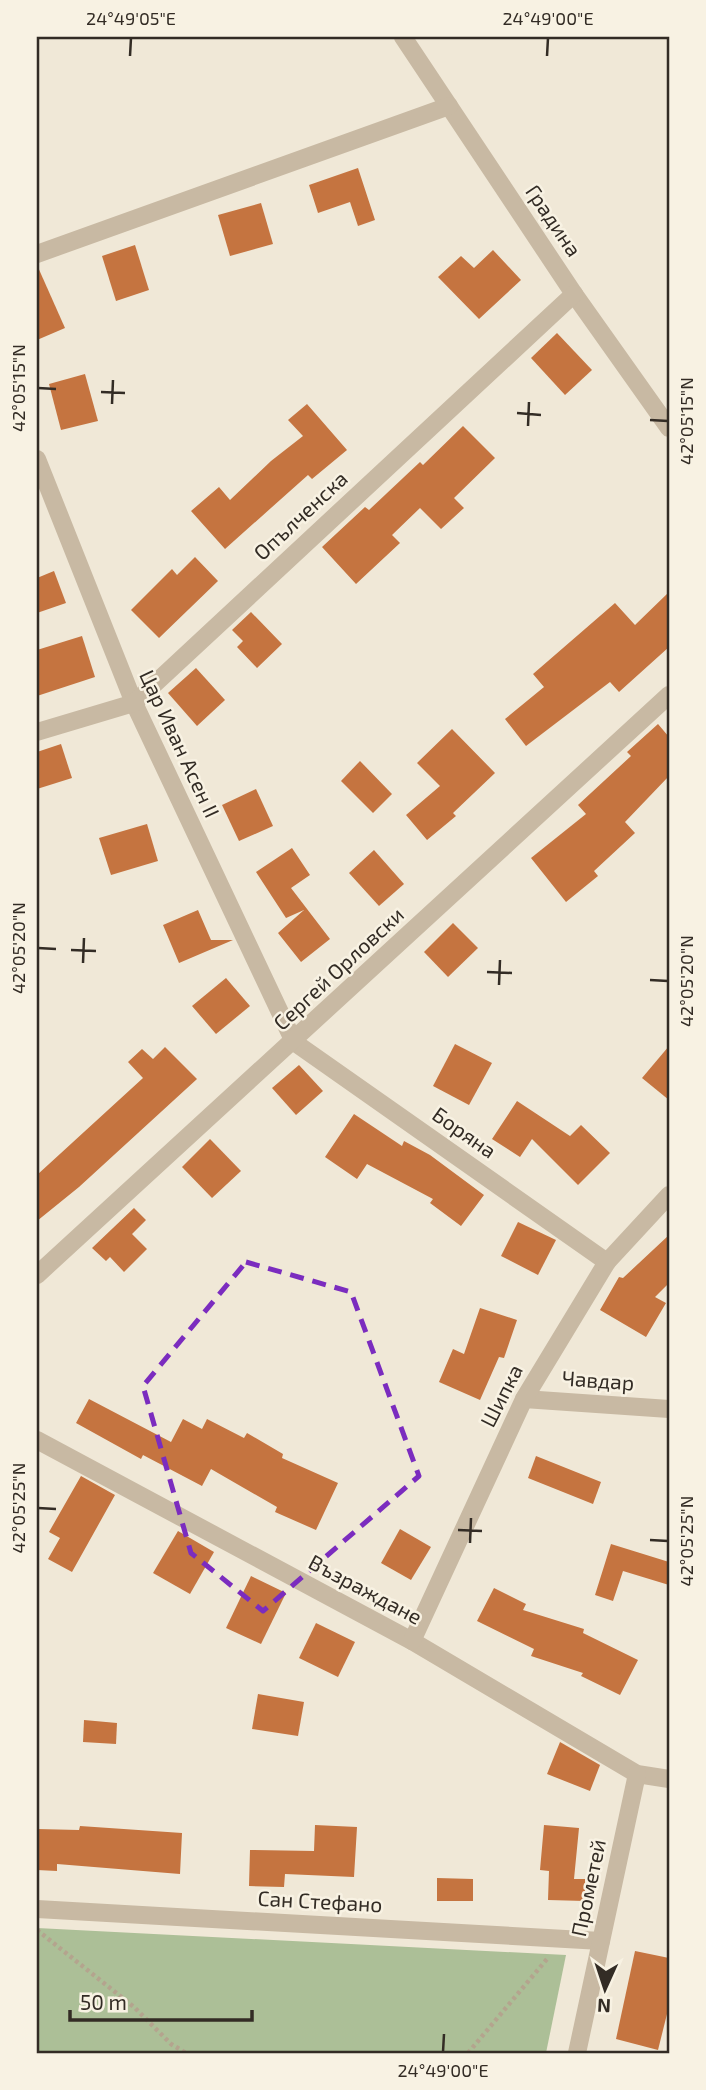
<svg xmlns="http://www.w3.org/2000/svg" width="706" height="2090" font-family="'Exo 2',sans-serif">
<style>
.green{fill:#acbf97}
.building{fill:#c57440}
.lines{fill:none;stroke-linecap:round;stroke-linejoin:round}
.path{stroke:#b4a48e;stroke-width:4.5;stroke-dasharray:3.5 3.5;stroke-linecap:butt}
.minor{stroke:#c8b9a3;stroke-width:18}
.marked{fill:none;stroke:#7b2cbf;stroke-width:5;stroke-dasharray:14 9;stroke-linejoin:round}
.ticks{fill:none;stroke:#332c25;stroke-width:2.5}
.labels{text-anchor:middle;stroke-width:5;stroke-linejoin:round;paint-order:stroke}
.street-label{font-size:21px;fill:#332c25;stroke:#f8f2e3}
.neatline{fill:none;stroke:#332c25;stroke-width:2.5}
.ticks-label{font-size:18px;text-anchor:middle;fill:#332c25}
</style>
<rect width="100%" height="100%" fill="#f0e8d7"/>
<path class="green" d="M37 1928 566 1955 546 2053H37Z"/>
<g class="building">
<path d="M358 168 375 220 358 226 350 202 318 213 309 185Z"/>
<path d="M261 203 273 244 230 256 218 215Z"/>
<path d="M135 245 149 290 116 301 102 256Z"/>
<path d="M493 250 521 280 479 319 438 277 461 256 474 268Z"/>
<path d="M37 265 65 328 37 340Z"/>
<path d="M557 333 592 370 565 395 531 358Z"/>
<path d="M85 374 98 421 61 430 49 384Z"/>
<path d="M307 404 347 450 312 479 308 475 225 549 191 511 219 487 230 500 271 461 303 436 288 420Z"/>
<path d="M463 426 495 458 454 498 464 508 441 529 420 508 392 535 400 543 356 584 322 547 365 507 369 510 420 462 423 465Z"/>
<path d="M195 557 218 581 159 638 131 610 172 569 177 575Z"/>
<path d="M54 571 66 603 37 613V578Z"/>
<path d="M669 592V647L619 692 610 682 526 746 505 719 544 687 533 674 615 603 635 625Z"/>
<path d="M251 612 282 644 257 668 237 647 243 641 232 630Z"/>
<path d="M82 636 95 677 37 696V650Z"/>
<path d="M196 668 225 700 197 726 168 693Z"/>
<path d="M658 724 669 737V776L625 822 635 833 594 871 598 876 566 902 531 858 586 814 578 805 631 756 627 752Z"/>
<path d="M452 729 495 773 453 813 456 816 427 840 406 815 440 786 417 763Z"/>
<path d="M61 744 72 778 37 789V752Z"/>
<path d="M360 761 392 794 373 813 341 781Z"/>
<path d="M256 789 273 826 239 841 222 805Z"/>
<path d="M147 824 158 861 111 875 99 838Z"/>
<path d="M292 848 310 875 291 888 330 939 301 962 278 933 304 910 286 918 256 872Z"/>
<path d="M374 850 404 884 379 906 349 873Z"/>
<path d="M198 910 211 940H233L179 963 163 925Z"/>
<path d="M453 923 478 948 448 977 424 952Z"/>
<path d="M226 978 250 1006 216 1034 192 1006Z"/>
<path d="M455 1044 492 1063 469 1105 433 1086Z"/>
<path d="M669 1046V1100L642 1078Z"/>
<path d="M165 1047 197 1079 79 1187 37 1221V1175L143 1078 128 1062 142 1049 153 1059Z"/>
<path d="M299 1065 323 1091 296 1115 272 1088Z"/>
<path d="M517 1101 570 1136 581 1125 610 1153 578 1185 532 1139 520 1157 492 1139Z"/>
<path d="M354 1114 402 1146 404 1141 430 1155 484 1195 461 1226 430 1203 433 1199 367 1164 357 1179 325 1157Z"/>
<path d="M210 1139 241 1171 212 1198 182 1167Z"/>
<path d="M134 1208 146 1220 132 1234 147 1249 124 1272 110 1257 106 1261 92 1248Z"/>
<path d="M518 1222 556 1240 538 1275 501 1256Z"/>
<path d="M669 1235V1283L655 1297 666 1303 646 1337 600 1310 619 1277 623 1278Z"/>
<path d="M480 1308 517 1320 504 1358 499 1357 480 1400 439 1382 453 1349 464 1354Z"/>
<path d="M89 1399 171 1442 183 1419 202 1429 207 1419 244 1438 247 1433 283 1454 282 1458 338 1483 316 1530 275 1512 277 1507 211 1469 202 1486 143 1455 141 1459 76 1423Z"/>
<path d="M536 1456 601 1482 593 1504 528 1478Z"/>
<path d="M81 1476 115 1495 72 1572 48 1559 60 1538 49 1532Z"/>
<path d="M400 1529 431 1547 411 1580 381 1563Z"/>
<path d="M178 1531 214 1552 190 1594 153 1573Z"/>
<path d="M611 1544 669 1562V1585L623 1571 613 1601 595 1595Z"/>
<path d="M251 1576 286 1593 261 1644 226 1628Z"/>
<path d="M494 1588 526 1604 523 1610 584 1629 583 1633 638 1660 620 1695 581 1676 583 1673 531 1656 534 1649 477 1621Z"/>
<path d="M316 1623 355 1642 338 1677 299 1658Z"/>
<path d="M258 1694 304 1702 298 1736 252 1729Z"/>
<path d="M84 1720 117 1723 116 1744 83 1742Z"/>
<path d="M560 1742 600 1765 590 1791 547 1774Z"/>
<path d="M315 1825 357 1827 354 1877 285 1874 284 1887 249 1886 250 1850 314 1851Z"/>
<path d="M544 1825 579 1828 574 1879H585V1901L548 1900 549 1871 540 1870Z"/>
<path d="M80 1826 182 1833 180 1874 57 1864V1871L37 1870V1829L79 1830Z"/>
<path d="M437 1878 473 1879V1901H437Z"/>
<path d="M635 1951 669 1958V2006L658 2050 616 2039Z"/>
</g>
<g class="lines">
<g class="path">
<path d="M37 1930 134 2007 171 2044 186 2053"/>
<path d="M468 2053 547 1959"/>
</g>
<g class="minor">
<path d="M403 37 574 294 669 428"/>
<path d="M37 254 449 106"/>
<path d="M37 459 134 703 294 1042 607 1262"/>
<path d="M37 732 134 703 574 294"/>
<path d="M37 1275 669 695"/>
<path d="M524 1399 669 1409"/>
<path d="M37 1440 412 1641 637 1774 669 1779"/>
<path d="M412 1641 524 1399 607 1262 669 1195"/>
<path d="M37 1909 601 1941"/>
<path d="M577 2053 637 1774"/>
</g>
</g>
<path class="marked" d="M246 1262 351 1292 419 1476 263 1611 191 1553 143 1386Z"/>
<path class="ticks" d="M130 56 131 38M547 56 548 38M38 388 56 389M101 392 125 393M112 404 113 380M517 413 541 415M650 420 668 421M528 426 529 402M38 948 56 949M71 950 96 951M83 963 84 938M487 972 512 973M650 980 668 981M499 985 500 960M38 1508 56 1509M458 1530 482 1531M650 1540 668 1541M470 1543 471 1518M443 2052 444 2034"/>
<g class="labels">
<g class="street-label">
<text transform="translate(553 221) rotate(56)" y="7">Градина</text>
<text transform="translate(301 516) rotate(-43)" y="7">Опълченска</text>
<text transform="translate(179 744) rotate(65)" y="7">Цар Иван Асен II</text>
<text transform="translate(339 969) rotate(-43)" y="7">Сергей Орловски</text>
<text transform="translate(464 1133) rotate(35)" y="7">Боряна</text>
<text transform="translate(598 1381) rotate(4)" y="7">Чавдар</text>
<text transform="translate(502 1396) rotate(-63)" y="7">Шипка</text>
<text transform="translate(365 1590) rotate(28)" y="7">Възраждане</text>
<text transform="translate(589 1888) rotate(-78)" y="7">Прометей</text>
<text transform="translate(320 1902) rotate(3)" y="7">Сан Стефано</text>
</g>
</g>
<rect width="706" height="2090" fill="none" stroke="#f8f2e3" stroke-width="77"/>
<g transform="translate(605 1989) rotate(183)" stroke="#f8f2e3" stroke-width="5" paint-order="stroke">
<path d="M0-5L12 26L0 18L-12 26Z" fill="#332c25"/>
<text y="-10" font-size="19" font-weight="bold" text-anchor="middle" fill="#332c25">N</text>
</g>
<path d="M70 2010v10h182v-10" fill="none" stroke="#332c25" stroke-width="3.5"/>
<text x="80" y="2010" font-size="21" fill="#332c25" stroke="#f8f2e3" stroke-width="5" paint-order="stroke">50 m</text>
<rect x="38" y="38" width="630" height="2014" class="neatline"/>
<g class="ticks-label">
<text x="131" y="25">24°49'05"E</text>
<text x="548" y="25">24°49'00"E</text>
<text transform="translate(19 388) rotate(-90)" y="6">42°05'15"N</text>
<text transform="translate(687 421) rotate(-90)" y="6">42°05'15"N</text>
<text transform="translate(19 948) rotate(-90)" y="6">42°05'20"N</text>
<text transform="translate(687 981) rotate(-90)" y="6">42°05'20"N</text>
<text transform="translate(19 1508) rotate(-90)" y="6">42°05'25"N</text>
<text transform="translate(687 1541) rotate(-90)" y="6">42°05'25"N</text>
<text x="443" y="2077">24°49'00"E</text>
</g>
</svg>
